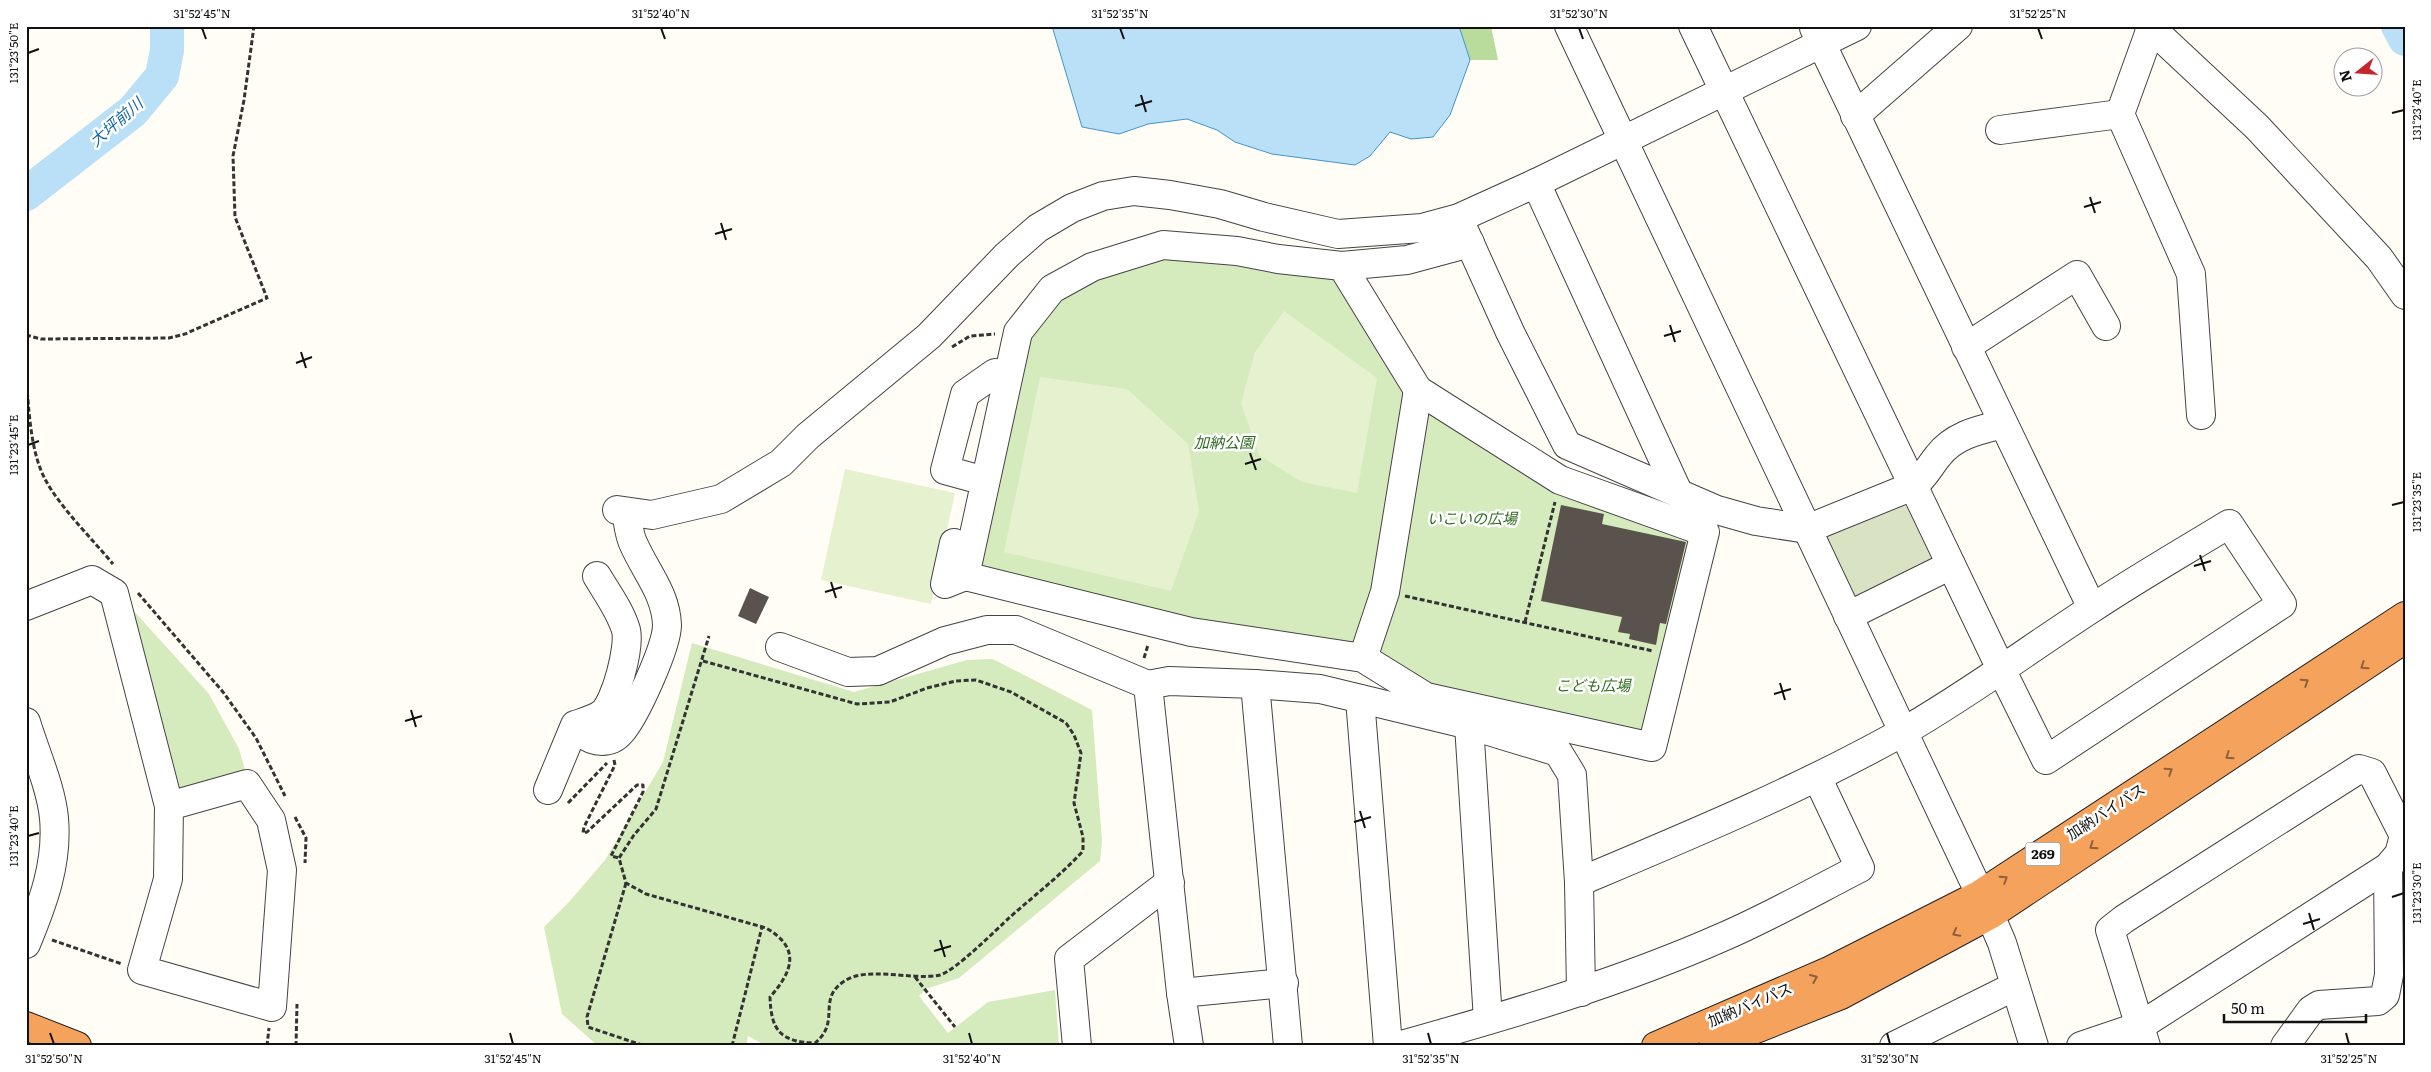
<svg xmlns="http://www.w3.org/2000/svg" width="2431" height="1072" font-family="Literata,'Noto Sans JP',serif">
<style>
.green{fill:#d5ebbd}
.forest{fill:#b9dc9c}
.cemetery{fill:#d9e3c4}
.pitch{fill:#e6f2cf}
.water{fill:#b9e0f7;stroke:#3f96cf}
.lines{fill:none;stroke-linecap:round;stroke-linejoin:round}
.river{stroke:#b9e0f7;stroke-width:34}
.building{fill:#5a524d}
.minor-casing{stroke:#444;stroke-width:30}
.highway-casing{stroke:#222;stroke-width:30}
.path{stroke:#333;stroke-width:3;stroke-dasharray:5 2.5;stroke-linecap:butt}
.minor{stroke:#fff;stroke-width:28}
.highway{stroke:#f5a25d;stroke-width:28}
.oneway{stroke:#8e613b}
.ticks{fill:none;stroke:#111;stroke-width:2}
.labels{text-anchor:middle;stroke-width:5;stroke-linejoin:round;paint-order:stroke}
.shield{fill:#fff;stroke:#585858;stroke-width:1}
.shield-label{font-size:14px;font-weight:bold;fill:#111}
.park-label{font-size:15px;font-style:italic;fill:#2f6b1f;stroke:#fff}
.street-label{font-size:15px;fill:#111;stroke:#fff}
.water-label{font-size:16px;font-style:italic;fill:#1768a6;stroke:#fff}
.neatline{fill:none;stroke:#111;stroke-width:2}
.ticks-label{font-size:12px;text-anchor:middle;fill:#111}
</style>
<rect width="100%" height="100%" fill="#fffdf5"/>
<g class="green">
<path d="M1163 245 1342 266 1409 373 1560 480 1705 532 1652 747 1426 697 1363 658 965 576 1018 332 1052 289Z"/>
<path d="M122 598 209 694 239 749 246 773 184 791 174 789Z"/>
<path d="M692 643 854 692 967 660 993 659 1092 710 1102 841 1100 861 959 978 926 989 919 996 948 1033 988 1002 1055 990 1059 1046H767L748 1036 746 1046H598L562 1014 544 927 569 902 605 860 663 762Z"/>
</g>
<path class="forest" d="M1459 26H1491L1498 60H1470Z"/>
<path class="cemetery" d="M1900 504 1907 507 1934 564 1853 602 1822 541 1827 530Z"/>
<g class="pitch">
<path d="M1284 311 1377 378 1357 493 1302 482 1259 455 1241 403 1255 352Z"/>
<path d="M1040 377 1127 389 1188 444 1199 511 1171 591 1004 552Z"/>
<path d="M845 469 955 493 931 604 821 580Z"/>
</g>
<path class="water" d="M1052 26H1459L1470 60 1450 115 1433 137 1411 139 1390 132 1370 156 1355 165 1272 154 1235 142 1217 130 1187 119 1148 124 1119 134 1082 127Z"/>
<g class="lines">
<g class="river">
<path d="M2398 26 2405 39"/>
<path d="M26 194 133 111 162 76 167 50V26"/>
</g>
</g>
<g class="building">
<path d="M1561 505 1604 514 1602 524 1686 542 1666 624 1660 623 1656 645 1629 639 1630 634 1618 632 1622 617 1541 601Z"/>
<path d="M750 588 769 597 756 624 738 616Z"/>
</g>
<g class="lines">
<g class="minor-casing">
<g id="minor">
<path d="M1569 26 1990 915 2002 943 2034 1046"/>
<path d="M2149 26 2257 127 2379 258 2405 295"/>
<path d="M1814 28 2092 608"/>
<path d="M2151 28 2120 114 2191 274 2201 415"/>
<path d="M1855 116 1958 26"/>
<path d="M2000 130 2120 114"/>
<path d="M1536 183 1678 492"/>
<path d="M1462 226 1510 332 1567 445 1717 510 1756 521 1807 529 1913 486C1924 478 1929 467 1938 456 1954 435 1979 430 2003 424"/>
<path d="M1342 266 1418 390 1560 480 1705 532 1652 747 1426 697 1363 658 1191 632 965 576 1018 332 1052 289 1092 267 1163 245 1237 251 1278 259 1342 266 1407 260 1470 243"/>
<path d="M1966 347 2077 275 2106 326"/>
<path d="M985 481 945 470 965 394 995 373 1008 376"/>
<path d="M617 510 652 515 721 499 781 463 808 436 929 336 1007 255 1038 228 1072 208 1103 196 1134 191 1170 195 1220 204 1264 217 1338 234 1422 228 1459 218 1536 183 1857 26"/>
<path d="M954 543 945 584 965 576"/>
<path d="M26 606 92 580 114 593 169 806 168 879 142 970 272 1007 282 870 271 820 247 784 169 806"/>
<path d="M1848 616 1951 565"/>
<path d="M780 647 848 672 878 671 945 641 987 630H1016L1148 685"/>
<path d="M1363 658 1385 592 1418 390"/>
<path d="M1255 684 1288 1046"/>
<path d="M1360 699 1388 1046"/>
<path d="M26 722C35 752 51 787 54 818 58 863 43 903 26 944"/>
<path d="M585 722 583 734C594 743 610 744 620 733 635 717 667 646 667 625 666 594 646 572 634 545 629 536 628 522 626 512"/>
<path d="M1469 725 1488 1020"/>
<path d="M548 790 575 725C584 722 596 719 603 713 616 701 630 647 626 630 620 610 607 593 597 576"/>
<path d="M1579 882C1688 836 1797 791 1901 733 1966 696 2028 650 2091 609 2136 579 2183 552 2229 524L2282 604 2046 760 2001 669 1693 26"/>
<path d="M1181 993 1284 983"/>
<path d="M1077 1046 1069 959 1170 882"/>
<path d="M1189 1046 1181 993 1148 685 1169 681 1255 684 1320 689 1469 725 1558 752 1572 775 1579 882 1581 992"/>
<path d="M1398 1046C1509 1015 1619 983 1725 936 1771 916 1815 891 1860 868L1817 777"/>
<path d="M1894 1046 2015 986"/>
<path d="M2081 1046 2140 1026 2388 867 2399 854 2404 836 2372 773 2359 769 2124 919 2110 930 2146 1046"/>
<path d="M2285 1046 2311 1010 2319 1005 2378 1001 2385 995 2389 975 2388 867"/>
</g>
</g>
<g class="highway-casing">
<g id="highway">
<path d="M26 1026 77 1046"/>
<path d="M1656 1046 1831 970 1979 895 2405 616"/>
<path d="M1713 1046 1841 995 1990 915 2405 639"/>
</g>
</g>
<g class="path">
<path d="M26 335 41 339 169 338 185 334 267 298 235 217 233 156 244 100 254 26"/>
<path d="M952 347 970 336 995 334"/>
<path d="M26 377C29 408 30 451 45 479 59 506 93 540 113 564"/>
<path d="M138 593 223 692 256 738 285 796"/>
<path d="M1405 596 1653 651"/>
<path d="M1525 622 1555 502"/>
<path d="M1144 658 1148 645"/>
<path d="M703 661 857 704 890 702 927 688 956 681 976 680 1011 692 1066 723 1074 735 1081 753 1074 803 1083 837V851C1061 875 1035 895 1010 917 997 929 955 971 940 975 912 981 866 965 843 982 817 1000 841 1022 815 1043 780 1042 771 1030 770 997 793 971 801 948 766 928L646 894 626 883 619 858 634 835 656 809 709 636"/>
<path d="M614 760 615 765 584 827 583 833 587 832 637 785H643V792L611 856 619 858"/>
<path d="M568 803 607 763"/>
<path d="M295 817 306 838 305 863"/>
<path d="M626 883 587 1017 588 1027 645 1046"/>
<path d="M52 940 122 964"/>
<path d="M915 977 955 1027"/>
<path d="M267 1046 269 1028"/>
<path d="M296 1046 297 1004"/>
<path d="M732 1046 762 927"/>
</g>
<use href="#minor" class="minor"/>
<use href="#highway" class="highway"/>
</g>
<defs><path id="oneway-chevron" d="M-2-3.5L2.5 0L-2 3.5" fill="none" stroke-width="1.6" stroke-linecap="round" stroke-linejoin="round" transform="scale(1.25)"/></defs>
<g class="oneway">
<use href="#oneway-chevron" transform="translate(2364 666) rotate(146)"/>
<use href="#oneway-chevron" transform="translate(2305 682) rotate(-33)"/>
<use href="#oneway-chevron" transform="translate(2229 756) rotate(146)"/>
<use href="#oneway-chevron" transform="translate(2169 771) rotate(-33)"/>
<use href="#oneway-chevron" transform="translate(2093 846) rotate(146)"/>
<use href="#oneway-chevron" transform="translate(2004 879) rotate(-33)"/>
<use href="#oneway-chevron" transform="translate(1956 933) rotate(152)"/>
<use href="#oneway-chevron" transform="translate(1814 978) rotate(-23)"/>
</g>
<path class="ticks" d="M202 28 206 39M661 28 665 39M1120 28 1124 39M1579 28 1583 39M2038 28 2042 39M28 53 39 49M1141 95 1146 112M1135 106 1152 101M2392 113 2404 110M2090 197 2095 213M2084 207 2101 202M721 223 726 240M715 234 732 229M1670 325 1675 342M1664 336 1681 331M301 352 306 368M296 363 312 357M28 445 39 441M1250 453 1256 470M1245 464 1261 459M2392 505 2404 502M2200 555 2205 571M2194 566 2211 561M831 582 836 598M825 592 842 587M1780 683 1785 700M1774 694 1791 689M411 710 416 727M405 721 422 716M1360 811 1365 828M1354 822 1371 817M28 836 39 833M2392 897 2404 893M2309 913 2314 930M2303 924 2320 919M940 940 945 957M934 951 951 946M50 1033 54 1044M510 1033 513 1044M969 1033 972 1044M1428 1033 1431 1044M1887 1033 1890 1044M2346 1033 2349 1044"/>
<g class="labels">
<rect class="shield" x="2025.5" y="842.5" width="35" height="23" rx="4"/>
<g class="shield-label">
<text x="2043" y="859">269</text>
</g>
<g class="park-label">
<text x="1224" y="448">加納公園</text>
<text x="1472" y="524">いこいの広場</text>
<text x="1593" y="691">こども広場</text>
</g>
<g class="street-label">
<text transform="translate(2106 812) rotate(-33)" y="5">加納バイパス</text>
<text transform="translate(1750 1005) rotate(-23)" y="5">加納バイパス</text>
</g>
<g class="water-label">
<text transform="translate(116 122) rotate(-41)" y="6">大坪前川</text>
</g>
</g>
<rect width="2431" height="1072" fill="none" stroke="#ffffff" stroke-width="55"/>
<g transform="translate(2358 72) rotate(253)"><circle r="24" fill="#ffffff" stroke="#a0a0a0"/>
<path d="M0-4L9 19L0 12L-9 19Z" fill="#c4262e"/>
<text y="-8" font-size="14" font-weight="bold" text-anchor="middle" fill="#111111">N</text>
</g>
<path d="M2224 1014v8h142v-8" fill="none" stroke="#111111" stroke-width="2.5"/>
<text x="2231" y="1014" font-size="15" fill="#111111" stroke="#ffffff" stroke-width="4" paint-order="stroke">50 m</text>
<rect x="28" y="28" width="2376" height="1016" class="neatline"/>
<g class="ticks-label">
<text x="202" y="18">31°52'45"N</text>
<text x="661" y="18">31°52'40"N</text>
<text x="1120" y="18">31°52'35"N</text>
<text x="1579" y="18">31°52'30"N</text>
<text x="2038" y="18">31°52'25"N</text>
<text transform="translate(14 53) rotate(-90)" y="4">131°23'50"E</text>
<text transform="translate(2417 110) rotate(-90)" y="4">131°23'40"E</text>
<text transform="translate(14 445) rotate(-90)" y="4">131°23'45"E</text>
<text transform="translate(2417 502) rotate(-90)" y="4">131°23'35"E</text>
<text transform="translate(14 836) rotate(-90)" y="4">131°23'40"E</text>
<text transform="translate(2417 893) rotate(-90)" y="4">131°23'30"E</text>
<text x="54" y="1063">31°52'50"N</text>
<text x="513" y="1063">31°52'45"N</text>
<text x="972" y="1063">31°52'40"N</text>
<text x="1431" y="1063">31°52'35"N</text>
<text x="1890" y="1063">31°52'30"N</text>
<text x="2349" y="1063">31°52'25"N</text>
</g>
</svg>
